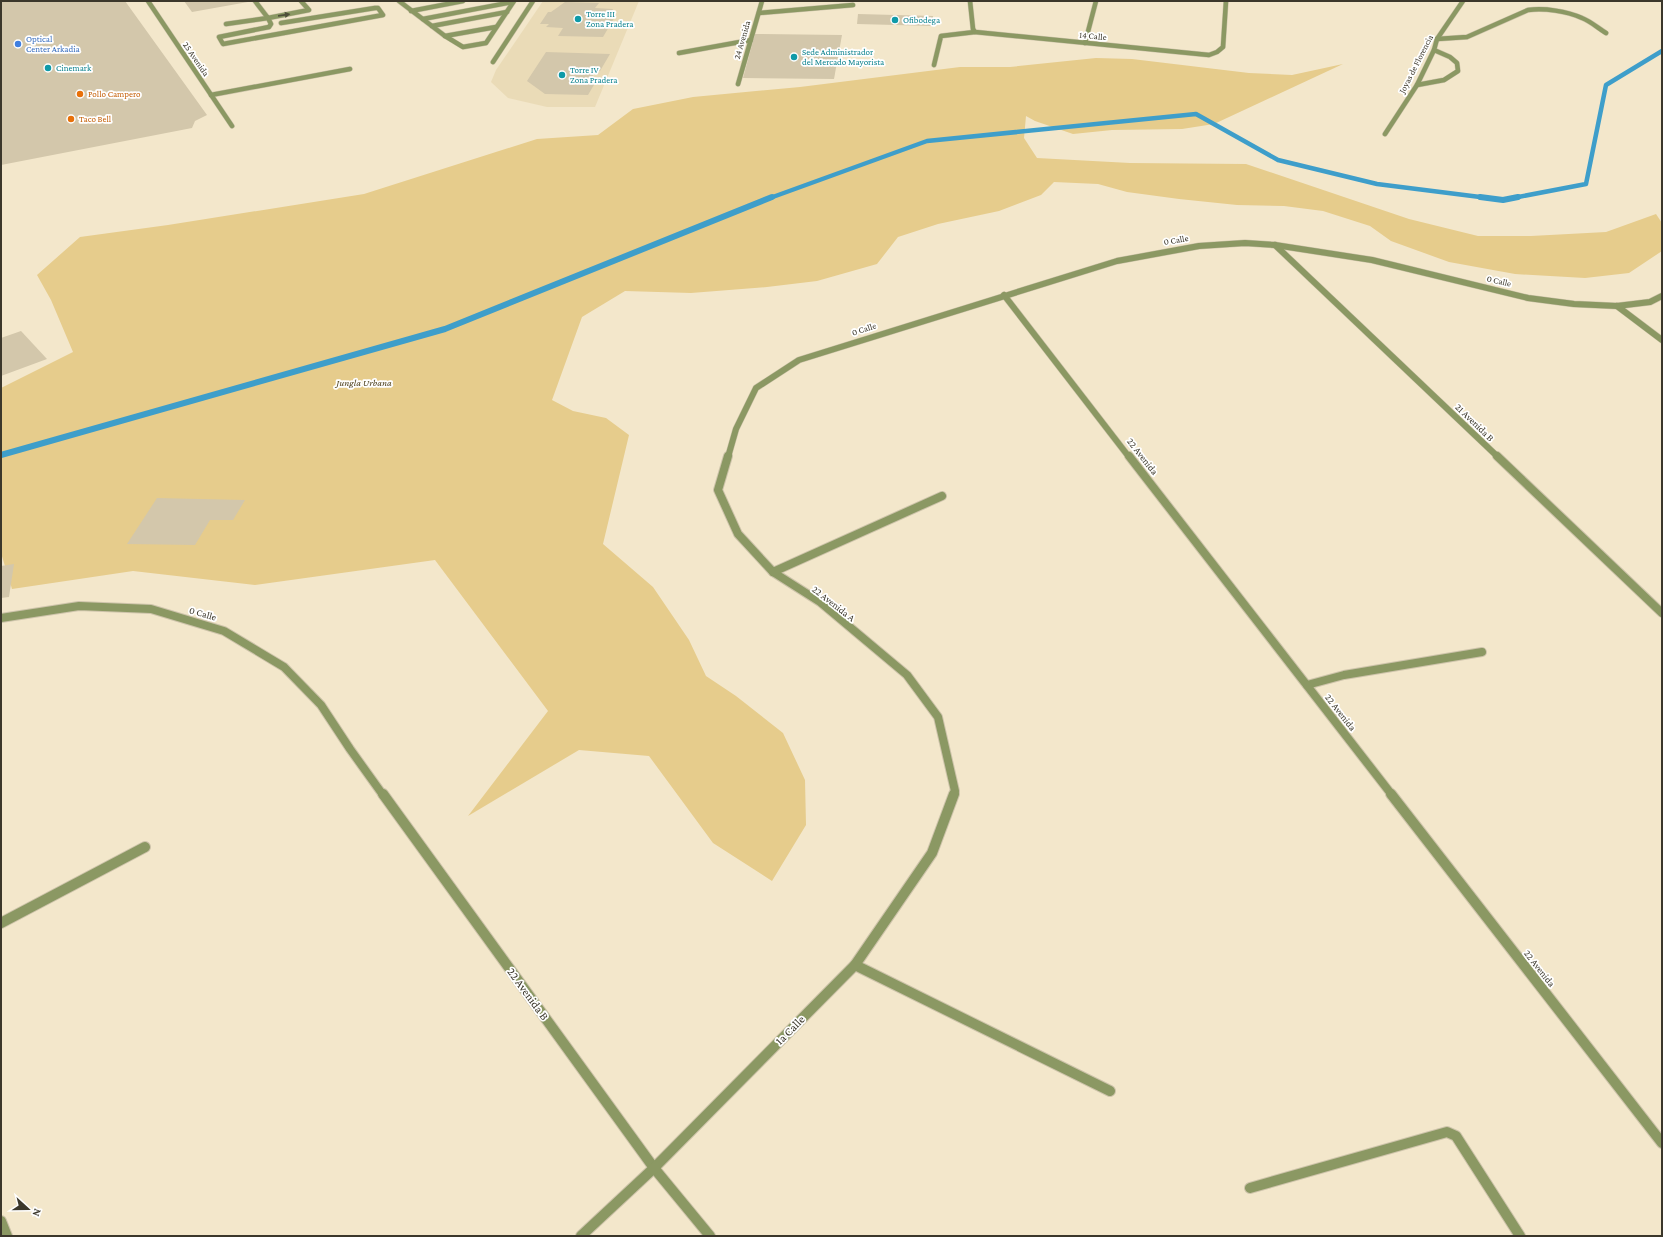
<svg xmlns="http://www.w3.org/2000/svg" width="1663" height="1237" font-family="'Crimson Pro',serif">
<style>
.built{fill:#eadbb7}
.green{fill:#e6cc8c}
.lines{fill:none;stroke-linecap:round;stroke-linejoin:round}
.stream-far1{stroke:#3e9eca;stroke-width:4.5}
.stream{stroke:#3e9eca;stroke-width:6}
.building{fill:#d3c7ab}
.lane-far2-casing{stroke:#cec4ab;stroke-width:5.5}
.lane-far1-casing{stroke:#cec4ab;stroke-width:10}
.lane-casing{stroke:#cec4ab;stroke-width:12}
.street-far3-casing{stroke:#cec4ab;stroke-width:5.5}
.street-far2-casing{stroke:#cec4ab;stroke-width:7}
.street-far1-casing{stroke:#cec4ab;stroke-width:10}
.street-casing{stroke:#cec4ab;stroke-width:12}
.lane-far2{stroke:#8b9863;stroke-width:4.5}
.lane-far1{stroke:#8b9863;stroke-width:8}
.lane{stroke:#8b9863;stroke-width:10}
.street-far3{stroke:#8b9863;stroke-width:4.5}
.street-far2{stroke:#8b9863;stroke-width:6}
.street-far1{stroke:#8b9863;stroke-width:8}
.street{stroke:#8b9863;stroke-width:10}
.oneway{fill:#4f4f39}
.culture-dot{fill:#0f9aa8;stroke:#fff;stroke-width:1.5}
.shop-dot{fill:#3f7fe0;stroke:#fff;stroke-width:1.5}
.food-dot{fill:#e8710a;stroke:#fff;stroke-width:1.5}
.labels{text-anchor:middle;stroke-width:3.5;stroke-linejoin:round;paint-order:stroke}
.far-culture-label{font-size:9px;fill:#0d838f;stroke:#fff;text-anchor:start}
.far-street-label{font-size:9px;fill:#3b372b;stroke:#fff}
.far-shop-label{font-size:9px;fill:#366cbe;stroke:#fff;text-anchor:start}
.far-food-label{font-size:9px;fill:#c56008;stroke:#fff;text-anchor:start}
.park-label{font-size:10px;font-style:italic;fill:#524420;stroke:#fff}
.street-label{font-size:10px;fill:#3b372b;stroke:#fff}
.near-street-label{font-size:12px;fill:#3b372b;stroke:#fff}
</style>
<rect width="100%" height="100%" fill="#f3e7cb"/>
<path class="built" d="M543 1H639L595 107H547L508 98 491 82 496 70Z"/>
<path class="green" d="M1096 58 1132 59 1249 73 1292 75 1343 64 1214 124 1182 129 1112 130 1073 134 1035 121 1026 116 1024 138 1037 158 1130 163 1246 164 1409 219 1478 236H1531L1606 232 1656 214 1662 223V251L1629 273 1585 278 1515 274 1449 262 1391 241 1370 226 1323 211 1284 206 1237 205 1179 199 1127 192 1098 184 1054 182 1041 195 999 211 938 224 898 237 877 264 817 281 767 287 691 293 625 291 582 317 552 400 573 411 606 418 629 435 603 544 653 587 689 640 706 676 736 696 783 733 805 780 806 825 772 881 713 843 649 756 579 750 468 816 548 711 435 560 255 585 133 571 12 589 1 553V388L73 352 51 300 37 275 80 237 168 225 364 194 537 139 598 135 633 109 693 97 800 87 960 67H1010Z"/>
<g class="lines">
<g class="stream-far1">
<path d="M770 198 927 141 1196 114 1278 160 1377 184 1488 198"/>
<path d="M1513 198 1586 184 1606 85 1662 51"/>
</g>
<g class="stream">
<path d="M1480 197 1503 200 1518 197"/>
<path d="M1 455 445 329 772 197"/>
</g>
</g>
<g class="building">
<path d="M1 1H125L207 115 195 121 192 128 1 165Z"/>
<path d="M184 1H246L248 2 192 12Z"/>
<path d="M565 2 599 3 595 8 613 9 610 15H616L603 37 558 36 563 28 546 27 549 24H540L548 12H551Z"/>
<path d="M858 14 933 16V26L857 24Z"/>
<path d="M755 34 842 35 834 79 743 78Z"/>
<path d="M546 52 610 54 600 71H596L591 78H598L588 95 545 94 527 81Z"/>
<path d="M21 331 47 359 1 376V338Z"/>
<path d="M157 498 245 500 233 520H210L195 545 127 544Z"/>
<path d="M14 564 9 597 1 598V566Z"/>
</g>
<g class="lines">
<g class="lane-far2-casing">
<g id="lane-far2">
<path d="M255 1 268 18 309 10 301 1"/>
<path d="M399 1 445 36 463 47 486 43 514 1"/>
<path d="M411 11 463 1"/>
<path d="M423 19 513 2"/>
<path d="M226 24 268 18 271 24 269 27 219 37 223 44 383 15 378 8H375L281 23"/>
<path d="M432 26 507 12"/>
<path d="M445 36 496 27"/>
<path d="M1437 39 1467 37 1528 10C1545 8 1566 11 1582 18 1590 21 1598 28 1606 33"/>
<path d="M679 53 751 40"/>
<path d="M493 62 533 1"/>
<path d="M934 65 941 36 975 32"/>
<path d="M1417 85 1444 80 1458 71 1457 63 1450 57 1434 50"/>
<path d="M1385 134 1417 85 1434 50 1437 39 1463 1"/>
</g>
</g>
<g class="lane-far1-casing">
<path id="lane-far1" d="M1307 685 1344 675 1482 652"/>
</g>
<g class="lane-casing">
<g id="lane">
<path d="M1 923 145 847"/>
<path d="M855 965 1110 1091"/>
<path d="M1250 1188 1447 1132 1456 1136 1520 1236"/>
</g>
</g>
<g class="street-far3-casing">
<g id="street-far3">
<path d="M148 1 232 126"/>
<path d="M970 1 973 29 975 32 1209 55 1217 52 1223 47 1226 1"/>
<path d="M759 13 853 5"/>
<path d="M1085 43 1096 1"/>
<path d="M738 84 762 1"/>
<path d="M211 95 350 69"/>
</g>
</g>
<g class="street-far2-casing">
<g id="street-far2">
<path d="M1275 245 1498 457"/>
<path d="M1004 295 1129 457"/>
<path d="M1617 306 1662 340"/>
<path d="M728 457 736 429 756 388 799 360 1117 261 1199 246 1245 243 1275 245 1372 260 1528 298 1574 304 1617 306 1650 302 1662 296"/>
</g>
</g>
<g class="street-far1-casing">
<g id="street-far1">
<path d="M728 456 718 490 738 534 773 572 820 602 907 675 938 717 955 791 954 795"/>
<path d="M1129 456 1392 795"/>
<path d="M1497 456 1662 613"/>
<path d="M773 572 942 496"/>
<path d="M1 618 79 606 151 609 224 631 284 667 321 705 350 749 383 795"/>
</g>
</g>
<g class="street-casing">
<g id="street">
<path d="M383 794 654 1168 710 1236"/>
<path d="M1391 794 1662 1143"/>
<path d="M1 1221 7 1236"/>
<path d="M581 1236 654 1168 855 965 932 853 954 794"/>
</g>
</g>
<use href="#lane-far2" class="lane-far2"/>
<use href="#lane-far1" class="lane-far1"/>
<use href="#lane" class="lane"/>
<use href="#street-far3" class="street-far3"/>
<use href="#street-far2" class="street-far2"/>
<use href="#street-far1" class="street-far1"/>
<use href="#street" class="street"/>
</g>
<defs><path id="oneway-solid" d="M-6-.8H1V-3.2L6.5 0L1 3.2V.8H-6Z"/></defs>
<use class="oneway" href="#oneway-solid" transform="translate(284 15) rotate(-8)"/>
<g class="culture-dot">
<circle cx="578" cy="19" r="4"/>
<circle cx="895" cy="20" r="4"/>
<circle cx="794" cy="57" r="4"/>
<circle cx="48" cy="68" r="4"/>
<circle cx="562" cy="75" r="4"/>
</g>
<circle class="shop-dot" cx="18" cy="44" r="4"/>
<g class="food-dot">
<circle cx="80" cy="94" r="4"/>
<circle cx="71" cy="119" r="4"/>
</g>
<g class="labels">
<g class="far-culture-label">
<text x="586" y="17">Torre III<tspan x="586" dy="10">Zona Pradera</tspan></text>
<text x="903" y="23">Ofibodega</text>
<text x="802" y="55">Sede Administrador<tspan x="802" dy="10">del Mercado Mayorista</tspan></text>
<text x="56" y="71">Cinemark</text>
<text x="570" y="73">Torre IV<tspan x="570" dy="10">Zona Pradera</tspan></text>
</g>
<g class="far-street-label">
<text transform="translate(1093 36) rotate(5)" y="3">14 Calle</text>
<text transform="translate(742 40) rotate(-74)" y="3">24 Avenida</text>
<text transform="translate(196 59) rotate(56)" y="3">25 Avenida</text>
<text transform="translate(1416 64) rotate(-63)" y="3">Joyas de Florencia</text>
<text transform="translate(1176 240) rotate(-10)" y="3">0 Calle</text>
<text transform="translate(1499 281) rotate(13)" y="3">0 Calle</text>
<text transform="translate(864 329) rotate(-18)" y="3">0 Calle</text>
</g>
<g class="far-shop-label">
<text x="26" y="42">Optical<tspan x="26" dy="10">Center Arkadia</tspan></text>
</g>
<g class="far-food-label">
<text x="88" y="97">Pollo Campero</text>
<text x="79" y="122">Taco Bell</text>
</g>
<g class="park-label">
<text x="364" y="386">Jungla Urbana</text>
</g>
<g class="street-label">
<text transform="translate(1475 422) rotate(44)" y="4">21 Avenida B</text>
<text transform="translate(1143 456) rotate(52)" y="4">22 Avenida</text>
<text transform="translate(834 603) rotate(38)" y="4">22 Avenida A</text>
<text transform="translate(203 613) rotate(16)" y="4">0 Calle</text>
<text transform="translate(1341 712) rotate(52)" y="4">22 Avenida</text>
<text transform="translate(1540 968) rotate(52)" y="4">22 Avenida</text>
</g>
<g class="near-street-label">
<text transform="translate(528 994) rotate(54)" y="4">22 Avenida B</text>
<text transform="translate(790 1030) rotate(-45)" y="4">1a Calle</text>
</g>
</g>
<rect width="1663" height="1237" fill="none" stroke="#3b372b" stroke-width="4"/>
<g transform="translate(28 1209) rotate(111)" stroke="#ffffff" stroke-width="3" paint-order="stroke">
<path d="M0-3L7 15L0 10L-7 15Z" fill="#3b372b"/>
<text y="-6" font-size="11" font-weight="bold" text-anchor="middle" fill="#3b372b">N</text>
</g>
</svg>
